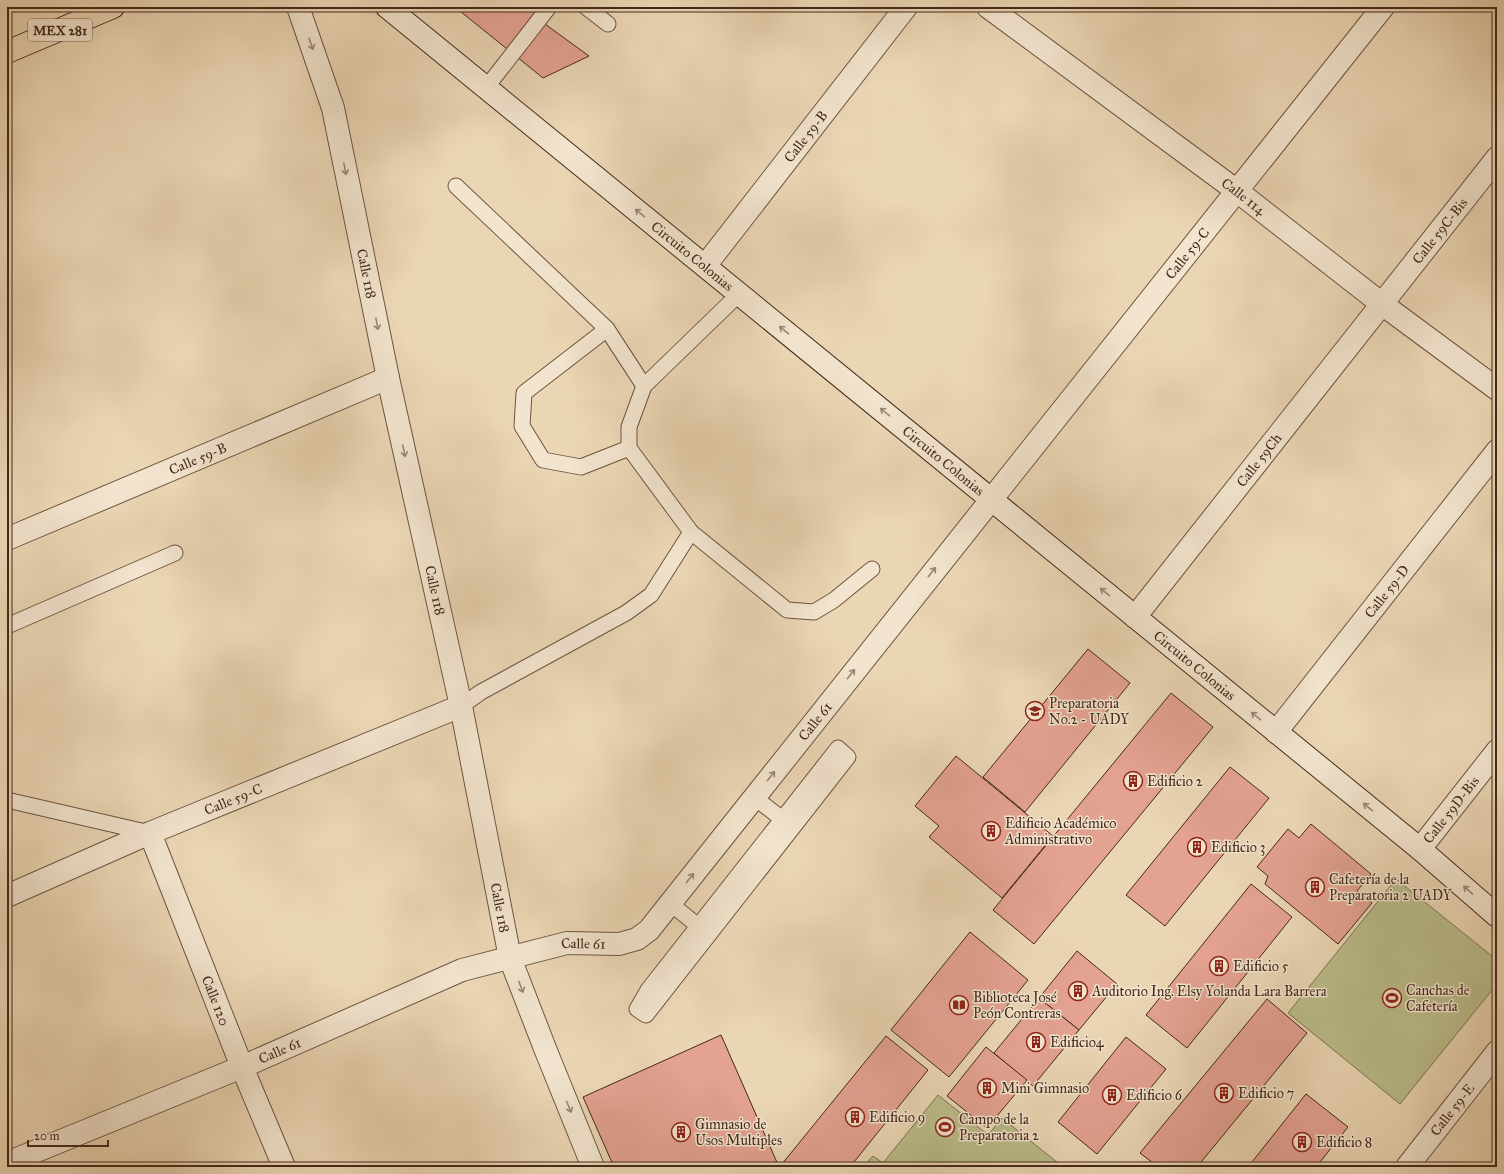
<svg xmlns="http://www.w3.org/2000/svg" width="1504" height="1174" font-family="'IM FELL Great Primer',serif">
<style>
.green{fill:#babd8b;stroke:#7e7253}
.building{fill:#e4a292;stroke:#43281b}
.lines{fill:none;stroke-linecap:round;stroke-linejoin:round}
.lane-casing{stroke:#6d5441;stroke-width:17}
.street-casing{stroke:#6d5441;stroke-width:24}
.secondary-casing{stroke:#43281b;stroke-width:24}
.primary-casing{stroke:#43281b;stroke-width:24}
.lane{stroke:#f2e4ce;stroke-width:15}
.street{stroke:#f2e4ce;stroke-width:22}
.secondary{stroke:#f2e4ce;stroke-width:22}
.primary{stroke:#ebd6b4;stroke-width:22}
.oneway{stroke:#9a8674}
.labels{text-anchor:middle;stroke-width:3;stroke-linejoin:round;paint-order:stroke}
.shield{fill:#f2e4ce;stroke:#786051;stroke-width:1}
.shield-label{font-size:13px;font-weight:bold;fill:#43281b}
.street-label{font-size:14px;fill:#43281b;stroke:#f2e4ce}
.poi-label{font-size:14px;fill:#43281b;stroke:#f2e4ce;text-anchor:start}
</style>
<rect width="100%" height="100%" fill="#ebd6b4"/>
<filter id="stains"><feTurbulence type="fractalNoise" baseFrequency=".005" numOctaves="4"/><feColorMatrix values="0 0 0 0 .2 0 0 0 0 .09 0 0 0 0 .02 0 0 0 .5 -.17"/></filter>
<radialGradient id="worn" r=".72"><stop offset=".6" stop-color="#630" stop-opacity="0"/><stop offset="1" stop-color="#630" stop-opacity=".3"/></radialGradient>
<g class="green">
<path d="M1396 879 1497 960V984L1400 1104 1288 1013Z"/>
<path d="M938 1095 988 1135 1002 1118 1063 1167H863L873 1156 883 1163Z"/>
</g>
<g class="building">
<path d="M455 7H539L507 49Z"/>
<path d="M545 24 589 56 543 78 517 57Z"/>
<path d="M1088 649 1130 683 1025 812 983 777Z"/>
<path d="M1171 693 1213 727 1034 944 993 910Z"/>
<path d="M956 756 1053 836 1002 898 929 837 939 826 915 806Z"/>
<path d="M1230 767 1269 798 1165 926 1126 895Z"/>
<path d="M1311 824 1371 874 1357 891 1372 903 1338 944 1265 884 1268 876 1257 867 1288 829 1299 838Z"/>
<path d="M1251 884 1292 917 1187 1048 1146 1015Z"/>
<path d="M970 932 1028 980 949 1077 891 1030Z"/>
<path d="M1077 951 1117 984 1079 1030 1039 998Z"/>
<path d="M1039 998 1079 1030 1033 1086 994 1053Z"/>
<path d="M1267 999 1307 1033 1197 1167H1158L1140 1153Z"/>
<path d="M721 1035 779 1167H614L583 1097Z"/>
<path d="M886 1036 928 1070 850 1167H786L782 1164Z"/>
<path d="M1126 1037 1166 1069 1097 1154 1058 1122Z"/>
<path d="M986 1047 1027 1080 987 1128 947 1096Z"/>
<path d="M1306 1094 1348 1127 1316 1167H1248Z"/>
</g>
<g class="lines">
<g class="lane-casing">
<g id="lane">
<path d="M586 7 608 24"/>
<path d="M486 88 549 7"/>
<path d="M456 186 607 329 644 386"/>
<path d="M607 329 524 393 522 426 543 460 581 467 629 448"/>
<path d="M691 532 787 610 814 612 834 600 872 569"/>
<path d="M7 626 175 553"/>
<path d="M461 706 481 692 626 613 651 595 691 532 629 448V427L644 386 739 294"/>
<path d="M838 748 848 757 646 1015 637 1009 648 990Z"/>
<path d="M754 797 782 819"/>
<path d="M7 800 150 833"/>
<path d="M670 903 698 926"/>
</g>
</g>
<g class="street-casing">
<g id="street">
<path id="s1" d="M298 7 333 108 388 378 461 706 510 958 546 1051 593 1167"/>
<path id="s2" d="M988 7 1237 191 1382 304 1497 389"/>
<path id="s3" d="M705 266 906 7"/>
<path id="s4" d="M7 539 388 378"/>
<path id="s5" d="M1135 617 1497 158"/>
<path id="s6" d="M1276 732 1497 451"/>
<path id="s7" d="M150 833 242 1067 284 1167"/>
<path id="s8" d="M1420 849 1497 751"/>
<path id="s9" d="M7 896 150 833 461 706"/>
<path id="s10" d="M7 1163 242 1067 462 970 567 943 619 944 637 939 649 930 1383 7"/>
<path id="s11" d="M1407 1167 1497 1052"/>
</g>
</g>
<g class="secondary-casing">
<g id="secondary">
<path id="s12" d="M387 7 1420 849 1497 916"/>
</g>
</g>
<g class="primary-casing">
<path id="primary" d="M7 52 113 7"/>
</g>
<use href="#lane" class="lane"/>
<use href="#street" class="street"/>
<use href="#secondary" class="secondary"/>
<use href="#primary" class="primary"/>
</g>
<defs><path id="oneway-shaft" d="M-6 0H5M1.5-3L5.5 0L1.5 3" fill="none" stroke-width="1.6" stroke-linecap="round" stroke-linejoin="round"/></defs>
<g class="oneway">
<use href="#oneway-shaft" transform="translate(311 44) rotate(71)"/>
<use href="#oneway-shaft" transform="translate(345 169) rotate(79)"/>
<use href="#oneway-shaft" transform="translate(640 213) rotate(-141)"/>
<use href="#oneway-shaft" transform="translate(377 324) rotate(79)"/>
<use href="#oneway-shaft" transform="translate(784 330) rotate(-141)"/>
<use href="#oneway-shaft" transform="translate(885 412) rotate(-141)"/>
<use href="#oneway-shaft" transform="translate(404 451) rotate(77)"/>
<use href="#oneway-shaft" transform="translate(932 572) rotate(-52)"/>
<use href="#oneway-shaft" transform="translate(1105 592) rotate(-141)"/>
<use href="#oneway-shaft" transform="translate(851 674) rotate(-52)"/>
<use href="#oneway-shaft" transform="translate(1256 716) rotate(-141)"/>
<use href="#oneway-shaft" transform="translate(771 776) rotate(-52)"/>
<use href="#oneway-shaft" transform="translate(1368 807) rotate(-141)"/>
<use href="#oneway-shaft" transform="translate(690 878) rotate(-52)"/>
<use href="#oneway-shaft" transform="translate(1468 890) rotate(-139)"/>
<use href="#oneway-shaft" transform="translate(521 987) rotate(69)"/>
<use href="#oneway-shaft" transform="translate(569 1107) rotate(68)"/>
</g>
<defs>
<g id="university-ring" transform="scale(1)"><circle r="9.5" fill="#f2e4ce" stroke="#8f2418" stroke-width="1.5"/><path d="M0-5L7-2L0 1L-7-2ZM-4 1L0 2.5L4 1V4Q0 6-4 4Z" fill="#8f2418"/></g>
<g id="building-ring" transform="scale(1)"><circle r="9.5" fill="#f2e4ce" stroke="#8f2418" stroke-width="1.5"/><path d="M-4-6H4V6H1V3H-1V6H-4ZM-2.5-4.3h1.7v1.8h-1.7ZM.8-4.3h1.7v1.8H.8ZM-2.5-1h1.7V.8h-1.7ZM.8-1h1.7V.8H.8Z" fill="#8f2418"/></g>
<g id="stadium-ring" transform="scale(1)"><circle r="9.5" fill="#f2e4ce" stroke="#8f2418" stroke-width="1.5"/><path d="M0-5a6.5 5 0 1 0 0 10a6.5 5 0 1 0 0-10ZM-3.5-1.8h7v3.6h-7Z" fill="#8f2418"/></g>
<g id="library-ring" transform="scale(1)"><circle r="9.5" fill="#f2e4ce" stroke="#8f2418" stroke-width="1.5"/><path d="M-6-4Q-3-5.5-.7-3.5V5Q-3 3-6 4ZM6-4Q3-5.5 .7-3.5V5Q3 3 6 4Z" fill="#8f2418"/></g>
</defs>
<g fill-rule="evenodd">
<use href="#university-ring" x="1035" y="711"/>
<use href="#building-ring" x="1133" y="781"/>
<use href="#building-ring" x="991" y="831"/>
<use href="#building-ring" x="1197" y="847"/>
<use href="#building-ring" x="1315" y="887"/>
<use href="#building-ring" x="1219" y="966"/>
<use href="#building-ring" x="1078" y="991"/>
<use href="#stadium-ring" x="1392" y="998"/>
<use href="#library-ring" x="959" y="1005"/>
<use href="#building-ring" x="1036" y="1042"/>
<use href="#building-ring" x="987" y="1088"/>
<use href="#building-ring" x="1224" y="1093"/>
<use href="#building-ring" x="1112" y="1095"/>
<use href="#building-ring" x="855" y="1117"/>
<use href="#stadium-ring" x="945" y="1127"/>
<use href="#building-ring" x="681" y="1132"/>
<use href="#building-ring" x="1302" y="1142"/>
</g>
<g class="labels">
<rect class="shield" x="28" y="19" width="64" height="22" rx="3"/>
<g class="shield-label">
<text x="60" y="35">MEX 281</text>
</g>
<g class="street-label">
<text dy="5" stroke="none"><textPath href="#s3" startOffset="164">Calle 59-B</textPath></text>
<text dy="5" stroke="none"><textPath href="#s2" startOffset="318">Calle 114</textPath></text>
<text dy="5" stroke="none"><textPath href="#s5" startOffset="492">Calle 59C-Bis</textPath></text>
<text dy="5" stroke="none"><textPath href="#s10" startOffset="1553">Calle 59-C</textPath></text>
<text dy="5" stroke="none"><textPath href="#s12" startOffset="394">Circuito Colonias</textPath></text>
<text dy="5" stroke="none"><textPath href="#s1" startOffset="276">Calle 118</textPath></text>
<text dy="5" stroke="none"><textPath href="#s4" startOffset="207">Calle 59-B</textPath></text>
<text dy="5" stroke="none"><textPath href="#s12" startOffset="718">Circuito Colonias</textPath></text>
<text dy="5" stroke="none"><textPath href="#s5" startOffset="200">Calle 59Ch</textPath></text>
<text dy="5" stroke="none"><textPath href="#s1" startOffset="600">Calle 118</textPath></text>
<text dy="5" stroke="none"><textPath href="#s6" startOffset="179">Calle 59-D</textPath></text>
<text dy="5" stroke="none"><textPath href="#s12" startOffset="1042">Circuito Colonias</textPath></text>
<text dy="5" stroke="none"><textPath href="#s10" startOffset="955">Calle 61</textPath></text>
<text dy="5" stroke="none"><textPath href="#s9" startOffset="246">Calle 59-C</textPath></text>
<text dy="5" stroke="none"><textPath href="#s8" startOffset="50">Calle 59D-Bis</textPath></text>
<text dy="5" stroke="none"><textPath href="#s1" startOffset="924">Calle 118</textPath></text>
<text dy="5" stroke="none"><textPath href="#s10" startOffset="619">Calle 61</textPath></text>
<text dy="5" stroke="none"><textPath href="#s7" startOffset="180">Calle 120</textPath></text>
<text dy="5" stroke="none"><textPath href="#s10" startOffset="295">Calle 61</textPath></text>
<text dy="5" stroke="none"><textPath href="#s11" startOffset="73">Calle 59-E</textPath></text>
</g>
<g class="poi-label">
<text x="1049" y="708">Preparatoria<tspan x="1049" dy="16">No.2 - UADY</tspan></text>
<text x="1147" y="786">Edificio 2</text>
<text x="1005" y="828">Edificio Académico<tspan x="1005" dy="16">Administrativo</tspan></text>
<text x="1211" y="852">Edificio 3</text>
<text x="1329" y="884">Cafetería de la<tspan x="1329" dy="16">Preparatoria 2 UADY</tspan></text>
<text x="1233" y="971">Edificio 5</text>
<text x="1406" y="995">Canchas de<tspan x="1406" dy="16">Cafetería</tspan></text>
<text x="1092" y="996">Auditorio Ing. Elsy Yolanda Lara Barrera</text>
<text x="973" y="1002">Biblioteca José<tspan x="973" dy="16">Peón Contreras</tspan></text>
<text x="1050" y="1047">Edificio4</text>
<text x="1001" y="1093">Mini Gimnasio</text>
<text x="1238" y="1098">Edificio 7</text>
<text x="1126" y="1100">Edificio 6</text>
<text x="869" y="1122">Edificio 9</text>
<text x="959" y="1124">Campo de la<tspan x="959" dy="16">Preparatoria 2</tspan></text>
<text x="695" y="1129">Gimnasio de<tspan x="695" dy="16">Usos Multiples</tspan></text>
<text x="1316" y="1147">Edificio 8</text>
</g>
</g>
<rect width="1504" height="1174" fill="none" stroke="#ebd6b4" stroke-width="24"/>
<rect x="8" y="8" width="1488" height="1158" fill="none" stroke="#43281b" stroke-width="2"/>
<rect x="12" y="12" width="1480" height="1150" fill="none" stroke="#43281b"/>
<path d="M28 1140v6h80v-6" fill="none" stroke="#43281b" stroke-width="2"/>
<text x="34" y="1140" font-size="12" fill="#43281b" stroke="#f2e4ce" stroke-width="3" paint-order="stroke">20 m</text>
<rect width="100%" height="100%" filter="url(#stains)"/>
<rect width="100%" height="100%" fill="url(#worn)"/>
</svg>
